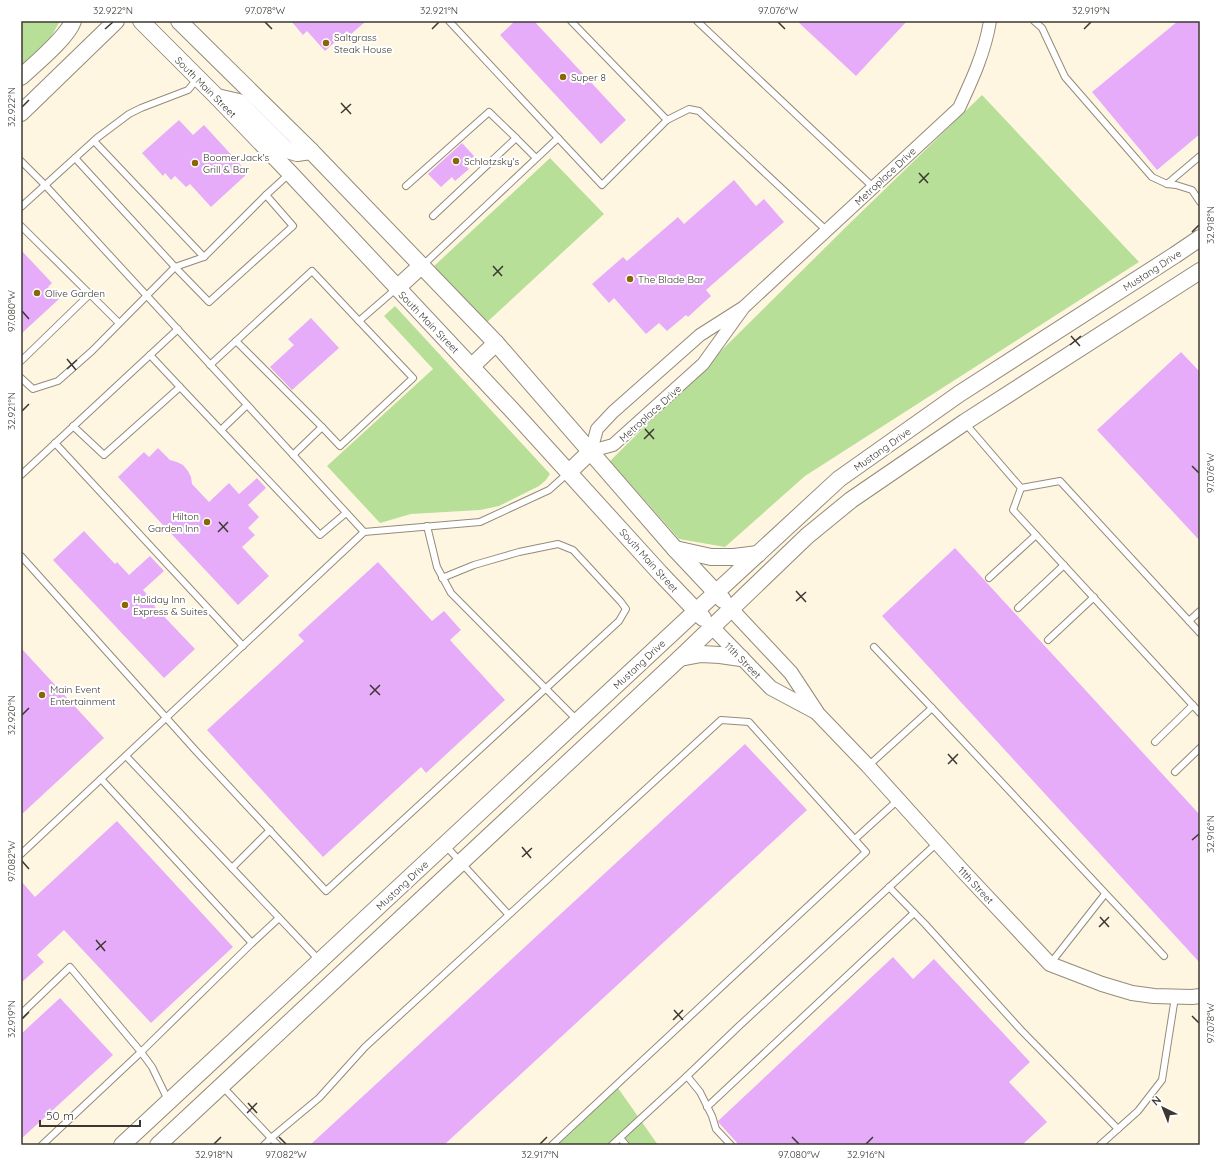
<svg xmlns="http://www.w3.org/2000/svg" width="1221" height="1166" font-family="Quicksand,sans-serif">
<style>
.green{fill:#b8df98}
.building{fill:#e6acfa}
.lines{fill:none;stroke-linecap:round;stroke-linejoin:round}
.service-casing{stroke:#948b7a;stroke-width:8}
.minor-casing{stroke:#948b7a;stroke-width:14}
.tertiary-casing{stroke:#948b7a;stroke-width:16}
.secondary-casing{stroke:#948b7a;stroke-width:18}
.service{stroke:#fff;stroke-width:6}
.minor{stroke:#fff;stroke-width:12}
.tertiary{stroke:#fff;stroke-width:14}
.secondary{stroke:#fff;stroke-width:16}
.ticks{fill:none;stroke:#3c3831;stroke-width:1.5}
.poi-dot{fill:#896705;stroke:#fff;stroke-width:1.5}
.labels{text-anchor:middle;stroke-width:4;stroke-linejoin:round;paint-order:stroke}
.poi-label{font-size:10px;fill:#3c3831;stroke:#fff;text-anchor:start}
.street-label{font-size:10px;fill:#3c3831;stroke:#fff}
.neatline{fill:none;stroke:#3c3831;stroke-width:1.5}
.ticks-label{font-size:10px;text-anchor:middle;fill:#3c3831}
</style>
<rect width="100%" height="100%" fill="#fff6e2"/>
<g class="green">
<path d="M21 21H60L46 46 21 71Z"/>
<path d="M982 95 1139 262 805 476 725 547 679 539 610 461 848 225Z"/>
<path d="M550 158 604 214 485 324 433 267Z"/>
<path d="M395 306 550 474 546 480 539 486 499 506 480 510 411 514 380 523 327 466 433 369 384 316Z"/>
<path d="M618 1088 658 1145H558Z"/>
</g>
<g class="building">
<path d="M291 21H366L350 35 347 31 325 51 307 31 303 35Z"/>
<path d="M515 21H534L626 120 601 144 500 35Z"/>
<path d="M797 21H907L856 76Z"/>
<path d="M1178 21H1200V134L1157 170 1092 92Z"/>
<path d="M179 120 193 135 204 125 248 173 211 207 190 184 186 187 175 176 171 180 165 173 163 176 142 153Z"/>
<path d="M462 143 474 156 465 165 469 169 455 181 452 177 441 187 428 174Z"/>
<path d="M734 180 756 206 764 199 784 222 706 290 711 296 688 317 686 315 667 331 659 323 646 334 614 298 609 303 592 284 623 257 627 261 678 217 684 224Z"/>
<path d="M21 250 52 283 48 287 59 299 21 334Z"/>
<path d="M311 318 339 348 292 390 270 367 294 345 288 339Z"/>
<path d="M1181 352 1200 372V541L1097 430Z"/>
<path d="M158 448 170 460 177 462 183 465 188 471 191 477 192 484 209 502 229 483 239 494 257 478 266 488 248 505 259 517 248 528 255 535 242 547 269 576 238 605 118 477 144 452 149 457Z"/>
<path d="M84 531 115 564 117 562 129 575 150 556 164 571 143 590 156 604 154 606 195 649 164 678 53 560Z"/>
<path d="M955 548 1200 815V963L882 616Z"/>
<path d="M378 562 432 621 444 611 461 630 450 640 505 700 426 773 421 767 323 857 207 730 304 641 298 635Z"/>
<path d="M21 648 104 738 21 815Z"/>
<path d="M745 744 807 810 444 1145H310Z"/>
<path d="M117 821 233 947 151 1023 64 930 37 955 44 962 21 983V881L35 897Z"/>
<path d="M893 957 913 979 934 959 1030 1062 1009 1082 1047 1122 1022 1145H739L719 1123 718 1121Z"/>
<path d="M60 998 113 1055 21 1139V1034Z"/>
</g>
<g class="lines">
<g class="service-casing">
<g id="service">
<path d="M449 21 558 138"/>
<path d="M571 21 667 120 689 109 699 111 826 230"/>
<path d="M697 21 873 187"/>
<path d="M1034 21 1042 28 1065 77 1152 177 1167 184 1176 185 1192 190 1200 202"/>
<path d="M94 141 204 257 266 195"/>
<path d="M75 158 175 267 204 257"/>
<path d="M21 161 45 185 364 532"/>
<path d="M1167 184 1200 156"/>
<path d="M406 186 489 112 516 138"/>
<path d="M21 207 97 138 129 114 141 108 188 90 198 78"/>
<path d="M433 216 516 138 536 158"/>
<path d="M21 226 119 323"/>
<path d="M423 265 558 138 602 185 667 120"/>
<path d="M236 341 322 427"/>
<path d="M150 355 180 387"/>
<path d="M21 361 90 294"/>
<path d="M210 365 312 271 359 321 397 288"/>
<path d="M21 378 33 389 58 381 92 351 175 267 209 302 293 226 266 195 289 174"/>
<path d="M965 423 1021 488 1013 510 1200 713"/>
<path d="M73 426 104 455 180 387 320 535 346 513"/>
<path d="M221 430 247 405"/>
<path d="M55 443 243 646"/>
<path d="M293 455 322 427 340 446 413 378 359 321"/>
<path d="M21 475 178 329"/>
<path d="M1021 488 1060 481 1200 633"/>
<path d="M427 526 437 567 451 593 577 720"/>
<path d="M21 556 196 751 326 891 619 621 626 609 621 602 573 550 558 544 519 552 474 565 442 578"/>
<path d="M989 578 1036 535"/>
<path d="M1018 608 1064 565"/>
<path d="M1189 621 1200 611"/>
<path d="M1048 640 1094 597"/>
<path d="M932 708 1164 956"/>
<path d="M1155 742 1193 705"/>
<path d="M126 756 319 960"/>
<path d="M868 766 932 708 874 647"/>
<path d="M1175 772 1200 748"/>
<path d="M101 779 252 943"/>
<path d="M855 839 898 800"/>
<path d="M445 845 508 914"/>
<path d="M21 854 364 532 480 522 549 490 568 473"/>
<path d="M232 868 270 830"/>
<path d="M889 887 925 924 1021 1030 1118 1129"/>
<path d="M1050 964 1105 894"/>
<path d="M21 1014 70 967 141 1052 152 1067 168 1100"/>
<path d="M222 1086 271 1138 264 1145"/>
<path d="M707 1107 914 913"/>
<path d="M620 1138 626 1145"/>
<path d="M42 1145 141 1052 252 943 279 918"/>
<path d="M278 1145 271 1138 319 1098 365 1047 721 720 749 722 866 852 552 1145"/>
<path d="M612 1145 687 1076"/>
<path d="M731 1145 716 1129 712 1116 700 1092 687 1076 738 1027 937 843"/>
<path d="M1100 1145 1138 1111 1162 1080 1175 997"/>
</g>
</g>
<g class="minor-casing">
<path id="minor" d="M744 307 703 364 613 445 591 451 597 429 613 412 700 335 744 307 959 108C972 80 985 52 990 21"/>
</g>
<g class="tertiary-casing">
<g id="tertiary">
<path d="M731 609 791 673 818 714 868 766 960 868 1050 964 1102 984 1132 993 1154 996 1192 997 1200 996"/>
<path d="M712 627 771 688 816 712"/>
</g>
</g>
<g class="secondary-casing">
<g id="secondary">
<path d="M141 21 217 97 290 173 511 409 660 573 703 618"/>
<path d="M179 21 311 151 496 343 675 549 723 600"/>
<path d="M21 77C35 64 67 38 73 21"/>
<path d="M217 97 239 102 287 150 297 153 311 151"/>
<path d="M21 113 116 21"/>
<path d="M397 288 421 266"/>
<path d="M472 366 496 343"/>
<path d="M569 472 591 451"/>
<path d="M675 549 711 557H734L758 554"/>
<path d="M680 658 701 654 720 655 741 658"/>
<path d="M122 1145 696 611 839 479 959 394 1175 255 1200 238"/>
<path d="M158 1145 680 658 807 536 851 500 965 422 1200 271"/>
</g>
</g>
<use href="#service" class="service"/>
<use href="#minor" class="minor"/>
<use href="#tertiary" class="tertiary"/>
<use href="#secondary" class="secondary"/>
</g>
<path class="ticks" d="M265 22 272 29M778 22 785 29M105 29 113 22M432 29 439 22M1084 29 1091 22M341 103 351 114M22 107 29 100M341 113 351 104M919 173 928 183M919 183 929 173M1192 232 1199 225M493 266 502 276M493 276 503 266M22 311 29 319M1071 336 1080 346M1070 345 1081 336M67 359 76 370M67 369 77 360M22 411 29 404M645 429 654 439M644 439 654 429M1192 466 1199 473M219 522 228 532M218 532 228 522M796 591 806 602M796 601 806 592M370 685 380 695M370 695 380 685M22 715 29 708M948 754 957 764M948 764 958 754M1192 840 1199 834M522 847 531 858M522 857 532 848M22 861 29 869M1100 917 1109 927M1099 927 1109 917M96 940 105 951M96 950 106 941M674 1010 683 1020M1192 1016 1199 1023M22 1019 29 1012M673 1020 683 1010M248 1103 257 1113M247 1113 257 1103M279 1137 286 1144M792 1137 799 1144M214 1144 221 1137M540 1144 547 1137M866 1144 873 1137"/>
<g class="poi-dot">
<circle cx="326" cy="43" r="4"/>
<circle cx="563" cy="77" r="4"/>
<circle cx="456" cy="161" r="4"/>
<circle cx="195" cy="163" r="4"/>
<circle cx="630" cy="279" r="4"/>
<circle cx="37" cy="293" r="4"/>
<circle cx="207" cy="522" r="4"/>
<circle cx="125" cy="605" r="4"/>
<circle cx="42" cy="695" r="4"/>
</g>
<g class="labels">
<g class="poi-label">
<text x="334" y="41">Saltgrass<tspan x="334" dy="12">Steak House</tspan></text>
<text x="571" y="81">Super 8</text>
<text x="203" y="161">BoomerJack's<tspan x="203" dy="12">Grill &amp; Bar</tspan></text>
<text x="464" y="165">Schlotzsky's</text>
<text x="638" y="283">The Blade Bar</text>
<text x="45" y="297">Olive Garden</text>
<text x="199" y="520" text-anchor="end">Hilton<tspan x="199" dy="12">Garden Inn</tspan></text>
<text x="133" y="603">Holiday Inn<tspan x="133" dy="12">Express &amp; Suites</tspan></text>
<text x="50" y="693">Main Event<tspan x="50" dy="12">Entertainment</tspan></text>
</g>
<g class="street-label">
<text transform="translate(206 87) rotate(45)" y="4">South Main Street</text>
<text transform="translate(885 176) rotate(-43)" y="4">Metroplace Drive</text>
<text transform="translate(1152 270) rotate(-33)" y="4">Mustang Drive</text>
<text transform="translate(429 322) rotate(46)" y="4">South Main Street</text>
<text transform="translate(650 413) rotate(-42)" y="4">Metroplace Drive</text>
<text transform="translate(882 449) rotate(-35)" y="4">Mustang Drive</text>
<text transform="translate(649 560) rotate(48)" y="4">South Main Street</text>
<text transform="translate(743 660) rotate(45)" y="4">11th Street</text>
<text transform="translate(639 664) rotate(-43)" y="4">Mustang Drive</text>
<text transform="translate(402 885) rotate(-43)" y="4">Mustang Drive</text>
<text transform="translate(976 885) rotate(47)" y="4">11th Street</text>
</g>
</g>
<rect width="1221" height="1166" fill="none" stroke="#ffffff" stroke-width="44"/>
<g transform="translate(1163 1108) rotate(317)" stroke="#ffffff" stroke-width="3" paint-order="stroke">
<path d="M0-3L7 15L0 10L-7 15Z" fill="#3c3831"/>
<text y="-6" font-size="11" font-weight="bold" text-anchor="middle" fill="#3c3831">N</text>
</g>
<path d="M40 1120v6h100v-6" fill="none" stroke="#3c3831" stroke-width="2"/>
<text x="46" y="1120" font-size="12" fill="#3c3831" stroke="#ffffff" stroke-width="3" paint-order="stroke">50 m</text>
<rect x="22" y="22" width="1177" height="1122" class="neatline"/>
<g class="ticks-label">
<text x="113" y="14">32.922°N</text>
<text x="265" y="14">97.078°W</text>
<text x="439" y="14">32.921°N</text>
<text x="778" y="14">97.076°W</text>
<text x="1091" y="14">32.919°N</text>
<text transform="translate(11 107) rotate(-90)" y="4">32.922°N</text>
<text transform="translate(1210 225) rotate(-90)" y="4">32.918°N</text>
<text transform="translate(11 311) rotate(-90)" y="4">97.080°W</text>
<text transform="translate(11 411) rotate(-90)" y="4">32.921°N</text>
<text transform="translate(1210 473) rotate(-90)" y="4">97.076°W</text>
<text transform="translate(11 715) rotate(-90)" y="4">32.920°N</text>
<text transform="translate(1210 834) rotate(-90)" y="4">32.916°N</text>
<text transform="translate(11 861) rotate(-90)" y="4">97.082°W</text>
<text transform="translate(11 1019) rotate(-90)" y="4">32.919°N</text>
<text transform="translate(1210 1023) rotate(-90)" y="4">97.078°W</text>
<text x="214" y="1158">32.918°N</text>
<text x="286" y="1158">97.082°W</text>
<text x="540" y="1158">32.917°N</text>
<text x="799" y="1158">97.080°W</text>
<text x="866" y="1158">32.916°N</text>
</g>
</svg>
